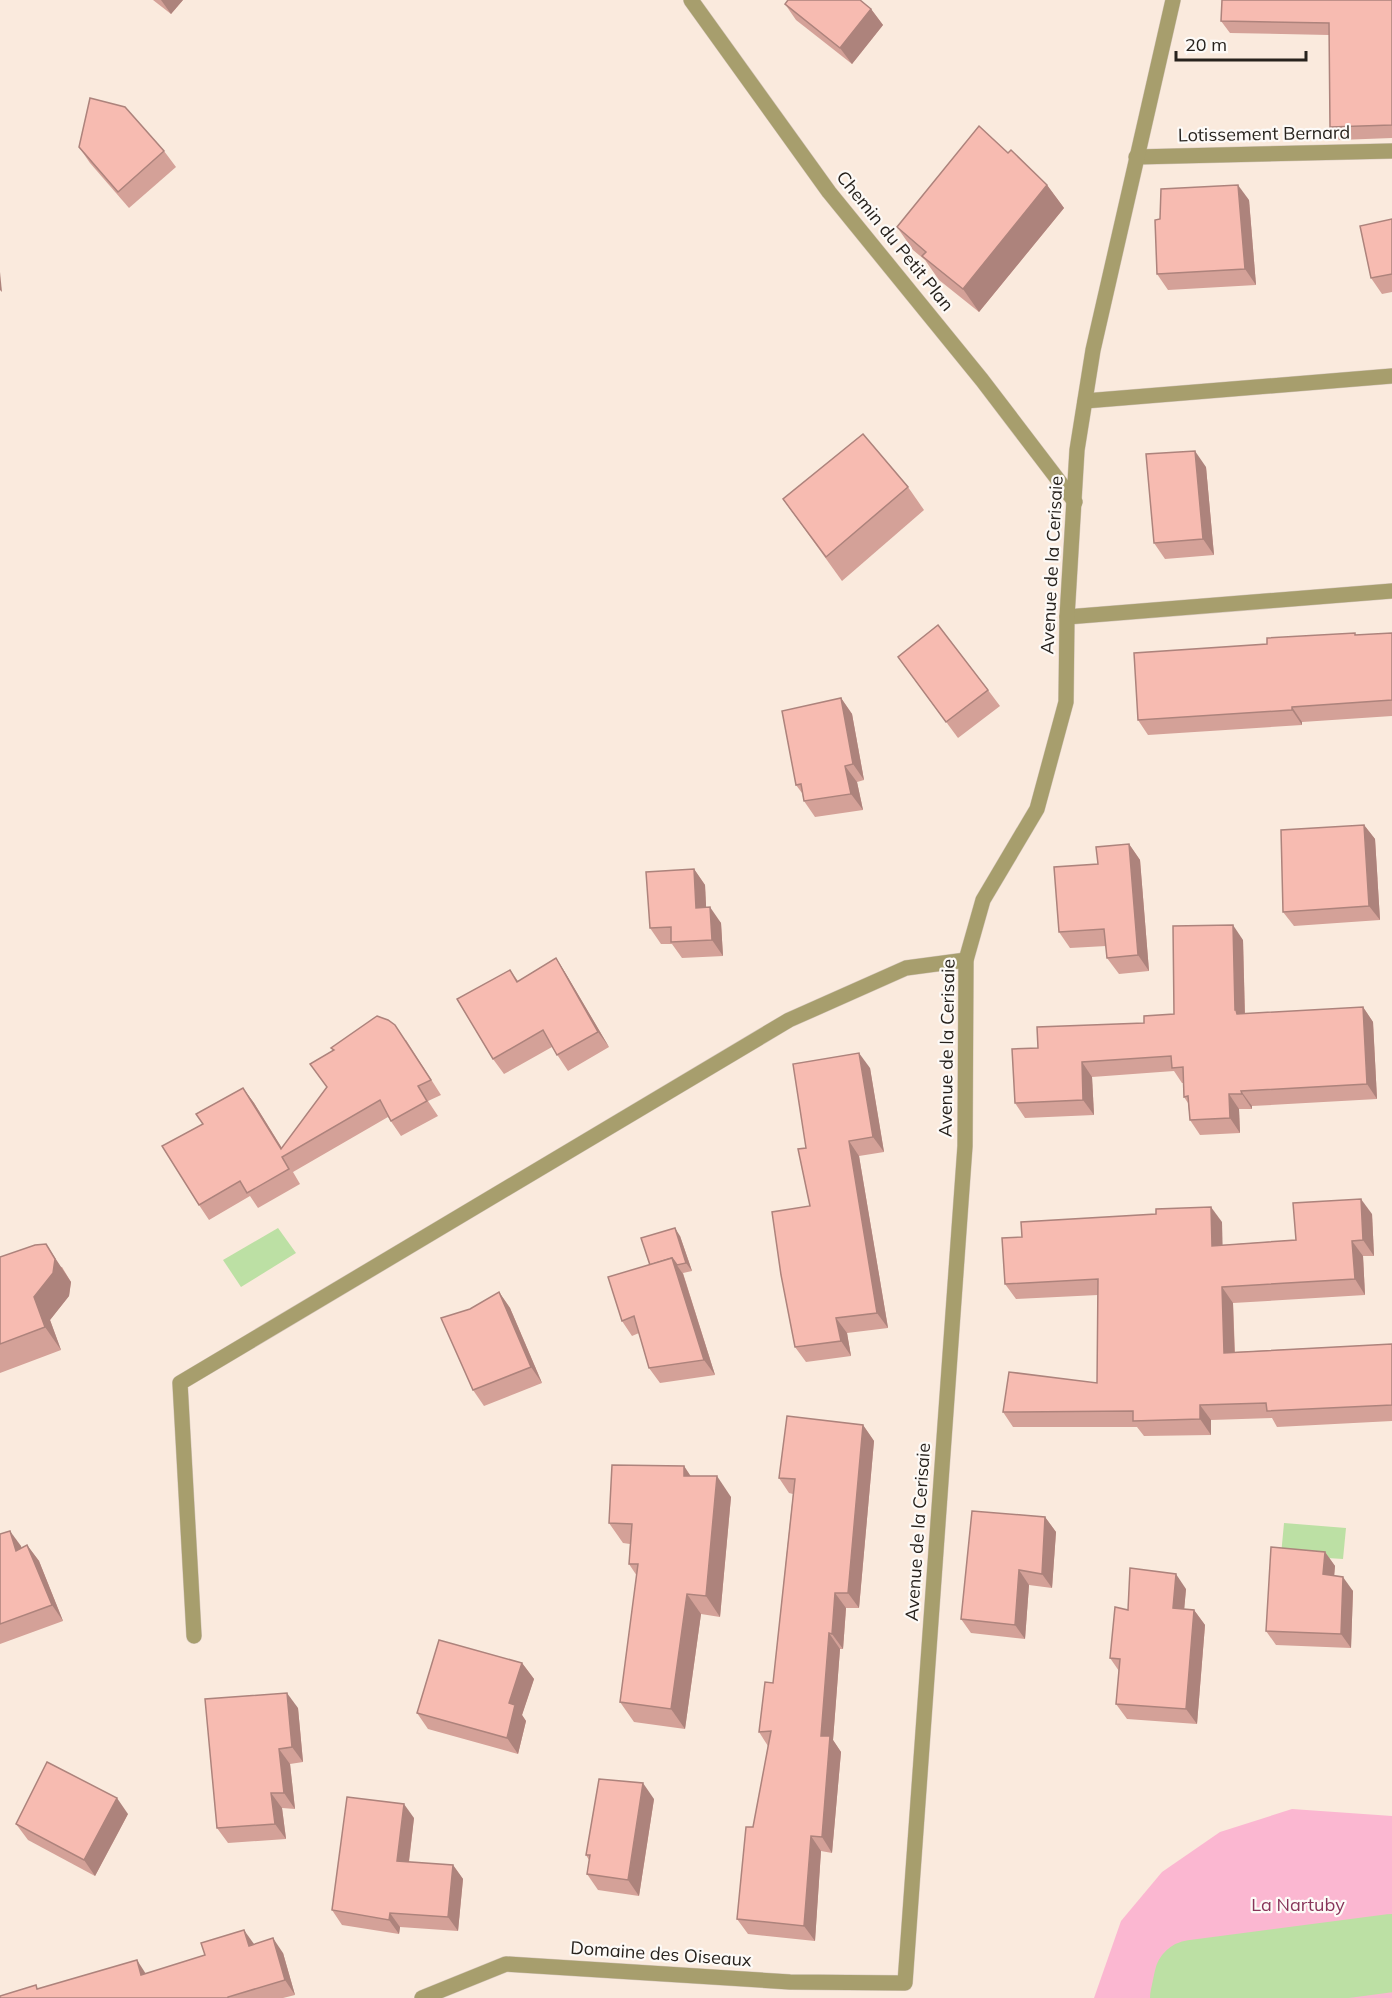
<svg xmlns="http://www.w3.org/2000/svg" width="1392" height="1998" font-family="Mulish,sans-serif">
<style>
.green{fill:#fbb7d1}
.water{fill:#bce0a4}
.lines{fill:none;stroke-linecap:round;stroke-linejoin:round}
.river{stroke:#bce0a4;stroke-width:78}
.street-casing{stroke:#d4c6ba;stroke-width:16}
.street{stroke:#a79e6d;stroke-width:15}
.wall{fill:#d4a198}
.shaded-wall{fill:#ad837c}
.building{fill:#f7bbb1;stroke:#ad837c;stroke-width:1.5}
.labels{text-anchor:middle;stroke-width:4.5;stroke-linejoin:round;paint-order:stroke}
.street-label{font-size:18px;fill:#27221d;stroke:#fdfaf7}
.park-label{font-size:18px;fill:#87355a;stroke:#fdfaf7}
</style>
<rect width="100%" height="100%" fill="#faeadd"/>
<path class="green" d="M1292 1809 1392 1816V1998H1094L1121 1921 1162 1872 1220 1832Z"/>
<g class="water">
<path d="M278 1228 296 1253 241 1287 223 1260Z"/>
<path d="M1284 1523 1346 1528 1343 1559 1281 1555Z"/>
</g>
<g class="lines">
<path class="river" d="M1189 1998 1193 1979 1392 1953"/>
<g class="street-casing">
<g id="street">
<path d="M691 0 829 192 982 380 1075 502"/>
<path d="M1136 157 1392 151"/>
<path d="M1085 401 1392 376"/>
<path d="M1067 617 1392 591"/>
<path d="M194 1636 180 1383 789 1020 906 968 966 960"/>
<path d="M422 1998 506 1964 790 1982 905 1983 965 1146 966 960 983 900 1037 809 1066 702 1067 617 1077 450 1093 350 1173 0"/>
</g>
</g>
<use href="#street" class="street"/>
</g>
<g class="wall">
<path d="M153 0H183L171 14Z"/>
<path d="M1392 0V138L1339 140 1330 127 1329 35 1230 33 1221 21Z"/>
<path d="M785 4 871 9 883 25 852 64 796 20Z"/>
<path d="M79 147 164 151 176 167 129 208 90 163Z"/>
<path d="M1008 153 1047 185 1064 208 979 312 939 280 925 260 913 250 897 227Z"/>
<path d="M1249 200 1256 285 1168 290 1157 274 1160 219Z"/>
<path d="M1392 219V292L1382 294 1371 278Z"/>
<path d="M1206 467 1214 555 1165 559 1154 543Z"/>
<path d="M908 487 924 510 842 581 783 499Z"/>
<path d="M1392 633V716L1302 722V725L1148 735 1138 720 1267 644 1357 635Z"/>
<path d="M910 673 988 690 1000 706 958 738Z"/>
<path d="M841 698 852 714 864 780 857 782 863 810 815 817 804 801 802 793 796 785Z"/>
<path d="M1364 825 1375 839 1380 920 1294 926 1283 912Z"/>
<path d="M1129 844 1140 860 1149 971 1119 974 1107 958 1106 946 1070 948 1059 932 1098 864Z"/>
<path d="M694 869 705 885 706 907 721 923 723 956 682 958 672 944H661L650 928Z"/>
<path d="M1243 940 1245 1014 1363 1007 1373 1022 1377 1099 1252 1106V1109H1239L1240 1133 1200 1135 1190 1120 1188 1103 1184 1097 1183 1083H1182L1174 1071 1092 1077 1094 1115 1025 1118 1015 1103 1038 1048 1144 1023 1174 1014Z"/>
<path d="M556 958 566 974 609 1047 568 1071 552 1047 504 1074 493 1059 510 970 518 981Z"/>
<path d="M406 1040 441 1095 428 1101 438 1116 401 1136 388 1117 293 1172 300 1184 258 1208 250 1196 209 1220 199 1205 203 1124 243 1088 254 1103 282 1148 327 1087 333 1051 331 1048Z"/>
<path d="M870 1068 884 1152 859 1156 888 1328 847 1333 851 1356 806 1362 795 1347 810 1206 806 1148Z"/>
<path d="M1372 1214 1374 1256H1363L1365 1295 1233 1303 1235 1352 1392 1344V1421L1277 1427 1272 1418 1211 1420V1435L1144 1436 1137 1427H1013L1003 1412 1097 1383 1098 1295 1016 1299 1005 1284 1222 1222V1245L1296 1240Z"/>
<path d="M680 1236 692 1271 683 1273 715 1375 660 1383 649 1368 639 1333 632 1336 622 1321 650 1265Z"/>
<path d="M0 1257 62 1267 71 1282 69 1296 50 1320 61 1350 0 1373Z"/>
<path d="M499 1292 510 1308 542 1383 484 1406 473 1390Z"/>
<path d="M863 1425 874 1441 859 1608H846L843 1649H840L833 1740 841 1752 832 1853 821 1851 815 1941 748 1934 737 1919 768 1746 759 1732 773 1683 793 1494 789 1493 779 1478Z"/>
<path d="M684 1466 690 1476 731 1497 720 1617 701 1614 685 1729 634 1722 620 1702 637 1576 629 1564 630 1544 623 1543 609 1523Z"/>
<path d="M1045 1517 1056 1532 1052 1588 1029 1585 1025 1639 971 1633 961 1619Z"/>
<path d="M0 1534 21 1546V1548L27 1545 39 1561 63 1621 0 1644Z"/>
<path d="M1325 1552 1335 1566 1334 1576 1353 1591 1351 1648 1276 1645 1266 1631Z"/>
<path d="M1186 1589 1184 1609 1194 1610 1205 1625 1197 1724 1127 1719 1116 1704 1119 1671 1110 1658 1128 1610Z"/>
<path d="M522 1663 534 1679 522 1715 526 1721 518 1754 428 1729 417 1713Z"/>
<path d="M298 1708 303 1762 290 1764 295 1809 282 1808 286 1839 228 1843 217 1828Z"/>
<path d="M654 1799 639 1896 598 1890 587 1874 589 1860 586 1855Z"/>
<path d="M128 1814 95 1876 28 1840 16 1824Z"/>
<path d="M414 1818 409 1862 453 1865 463 1879 458 1931 400 1927 399 1934 342 1925 332 1910Z"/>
<path d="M254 1945 283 1953 295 1995 283 1998H0L39 1989 146 1974Z"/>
</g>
<g class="shaded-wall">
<path d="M161 0H183L171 14Z"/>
<path d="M871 9 883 25 852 64 840 48Z"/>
<path d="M1047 185 1064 208 979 312 963 289Z"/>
<path d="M1238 185 1249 200 1256 285 1245 269Z"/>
<path d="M0 272 2 292 0 290Z"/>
<path d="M1195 451 1206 467 1214 555 1203 539Z"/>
<path d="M841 698 852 714 864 780 853 764Z"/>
<path d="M1292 707 1302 722V725L1292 710Z"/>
<path d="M845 766 857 782 863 810 851 794Z"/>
<path d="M1364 825 1375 839 1380 920 1369 906Z"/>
<path d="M1129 844 1140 860 1149 971 1138 955Z"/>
<path d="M694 869 705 885 707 924 696 908Z"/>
<path d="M710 907 721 923 723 956 712 940Z"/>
<path d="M1233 925 1243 940 1245 1022 1237 1014 1235 1010Z"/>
<path d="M556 958 566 974 609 1047 598 1032Z"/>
<path d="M1363 1007 1373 1022 1377 1099 1367 1084Z"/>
<path d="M859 1053 870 1068 884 1152 873 1137Z"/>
<path d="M1082 1062 1092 1077 1094 1115 1083 1100Z"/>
<path d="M243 1088 254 1103 286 1155 281 1149Z"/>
<path d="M1241 1091 1252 1106V1109L1242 1094Z"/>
<path d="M1229 1094 1239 1109 1240 1133 1230 1118Z"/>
<path d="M849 1141 859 1156 888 1328 877 1313Z"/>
<path d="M1361 1199 1372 1214 1374 1256 1363 1240Z"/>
<path d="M1211 1207 1222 1222 1223 1261 1212 1246Z"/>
<path d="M675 1228 680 1236 692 1271 686 1263Z"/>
<path d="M1352 1241 1363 1256 1365 1295 1355 1279Z"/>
<path d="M46 1244 71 1282 69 1296 50 1320 61 1350 45 1327 34 1297Z"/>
<path d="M672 1258 683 1274 715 1375 704 1360Z"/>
<path d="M1222 1287 1233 1303 1235 1368 1224 1353Z"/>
<path d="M499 1292 510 1308 542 1383 531 1367Z"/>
<path d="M836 1318 847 1333 851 1356 841 1341Z"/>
<path d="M1200 1405 1211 1420V1435L1200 1419Z"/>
<path d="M863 1425 874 1441 859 1608 848 1593Z"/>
<path d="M684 1466 698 1487 684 1476Z"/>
<path d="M717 1476 731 1497 720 1617 706 1596Z"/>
<path d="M1045 1517 1056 1532 1052 1588 1042 1574Z"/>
<path d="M10 1531 21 1546 27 1567 16 1551Z"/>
<path d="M27 1545 39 1561 63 1621 52 1605Z"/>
<path d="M1325 1552 1335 1566 1333 1589 1323 1574Z"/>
<path d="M1019 1570 1029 1585 1025 1639 1015 1625Z"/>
<path d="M1176 1574 1186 1589 1183 1623 1173 1608Z"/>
<path d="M1343 1577 1353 1591 1351 1648 1341 1634Z"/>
<path d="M835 1593 846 1608 843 1649 832 1634Z"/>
<path d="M687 1594 701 1614 685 1729 671 1709Z"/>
<path d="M1194 1610 1205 1625 1197 1724 1186 1709Z"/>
<path d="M829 1633 840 1649 833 1740 841 1752 832 1853 822 1837 821 1736Z"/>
<path d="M522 1663 534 1679 522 1715 526 1721 518 1754 507 1738 509 1703Z"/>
<path d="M287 1693 298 1708 303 1762 292 1747Z"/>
<path d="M279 1749 290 1764 295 1809 284 1793Z"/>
<path d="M643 1783 654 1799 639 1896 628 1880Z"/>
<path d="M271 1793 282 1808 286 1839 275 1824Z"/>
<path d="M117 1798 128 1814 95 1876 84 1860Z"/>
<path d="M404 1804 414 1818 407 1876 397 1861Z"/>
<path d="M811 1836 821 1851 815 1941 804 1926Z"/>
<path d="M453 1865 463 1879 458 1931 448 1917Z"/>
<path d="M390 1913 400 1927 399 1934 389 1920Z"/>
<path d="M244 1930 254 1944 249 1946Z"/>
<path d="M273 1938 283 1953 295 1995 285 1980Z"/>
<path d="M137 1960 146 1974 141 1975Z"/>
</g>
<g class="building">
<path d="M788 0H860L871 9 840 48 785 4Z"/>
<path d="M1222 0H1392V125L1330 127 1329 23 1221 21Z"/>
<path d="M90 98 125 107 164 151 118 192 79 147Z"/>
<path d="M979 126 1008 153 1011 150 1047 185 963 289 922 256 926 252 897 227Z"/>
<path d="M1238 185 1245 269 1157 274 1155 220 1160 219 1161 189Z"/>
<path d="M1392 219V274L1371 278 1360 226Z"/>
<path d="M863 434 908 487 826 557 783 499Z"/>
<path d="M1195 451 1203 539 1154 543 1146 454Z"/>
<path d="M938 625 988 690 946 722 898 657Z"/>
<path d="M1355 633V635L1392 633V700L1292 707V710L1138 720 1134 653 1267 644V638Z"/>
<path d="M841 698 853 764 845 766 851 794 804 801 801 784 796 785 782 711Z"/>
<path d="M1364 825 1369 906 1283 912 1281 830Z"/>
<path d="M1129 844 1138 955 1107 958 1104 929 1059 932 1054 867 1098 864 1096 847Z"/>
<path d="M694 869 696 908 710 907 712 940 671 942V927L650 928 646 872Z"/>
<path d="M1233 925 1235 1010H1236L1237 1014 1363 1007 1367 1084 1241 1091 1242 1094H1229L1230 1118 1190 1120 1188 1096 1184 1097 1183 1067 1172 1068 1171 1056 1082 1062 1083 1100 1015 1103 1012 1049 1038 1048 1037 1027 1144 1023V1016L1174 1014 1173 926Z"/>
<path d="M556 958 598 1032 557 1055 543 1030 493 1059 457 999 510 970 517 982Z"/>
<path d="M377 1016 388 1020 395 1025 431 1080 418 1086 427 1101 391 1121 380 1100 282 1157 289 1169 247 1193 240 1181 199 1205 162 1146 203 1124 196 1114 243 1088 281 1149 327 1087 310 1064 334 1050 331 1048Z"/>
<path d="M859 1053 873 1137 849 1141 877 1313 836 1318 841 1341 795 1347 781 1275 772 1212 810 1206 798 1149 806 1148 793 1064Z"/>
<path d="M1361 1199 1363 1240 1352 1241 1355 1279 1222 1287 1224 1353 1392 1344V1405L1267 1411 1266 1403 1200 1405V1419L1133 1421V1411L1003 1412 1009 1372 1097 1383 1098 1279 1005 1284 1002 1238 1022 1237 1021 1222 1156 1214V1209L1211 1207 1212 1246 1296 1240 1293 1203Z"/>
<path d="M675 1228 686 1263 677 1265 672 1258 650 1265 641 1238Z"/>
<path d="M46 1244 55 1259 53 1273 34 1297 45 1327 0 1344V1257L35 1245Z"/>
<path d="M672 1258 704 1360 649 1368 634 1316 622 1321 608 1277Z"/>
<path d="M499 1292 531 1367 473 1390 441 1318 470 1309Z"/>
<path d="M787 1416 863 1425 848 1593H835L832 1634 829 1633 821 1736H830L822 1837 811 1836 804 1926 737 1919 746 1827H753L771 1731 759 1732 765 1682 773 1683 795 1479 779 1478Z"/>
<path d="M612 1465 684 1466V1476H717L706 1596 687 1594 671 1709 620 1702 638 1564H629L632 1524 609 1523Z"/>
<path d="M972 1511 1045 1517 1042 1574 1019 1570 1015 1625 961 1619Z"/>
<path d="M10 1531 16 1551 27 1545 52 1605 0 1624V1534Z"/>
<path d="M1271 1547 1325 1552 1323 1574 1343 1577 1341 1634 1266 1631Z"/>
<path d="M1130 1568 1176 1574 1173 1608 1194 1610 1186 1709 1116 1704 1120 1659 1110 1658 1115 1607 1128 1610Z"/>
<path d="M439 1640 522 1663 509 1703 515 1705 507 1738 417 1713Z"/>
<path d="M287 1693 292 1747 279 1749 284 1793H271L275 1824 217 1828 205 1699Z"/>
<path d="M47 1762 117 1798 84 1860 16 1824Z"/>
<path d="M599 1779 643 1783 628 1880 587 1874 590 1855H586Z"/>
<path d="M347 1797 404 1804 397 1861 453 1865 448 1917 390 1913 389 1920 332 1910Z"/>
<path d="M244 1930 249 1946 273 1938 285 1980 228 1997V1998H0V1996L36 1985 37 1989 137 1960 141 1975 205 1955 201 1943Z"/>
</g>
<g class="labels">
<g class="street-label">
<text transform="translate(1264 134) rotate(-1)" y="6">Lotissement Bernard</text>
<text transform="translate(895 241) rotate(51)" y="6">Chemin du Petit Plan</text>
<text transform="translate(1052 565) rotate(-87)" y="6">Avenue de la Cerisaie</text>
<text transform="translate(947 1048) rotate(-89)" y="6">Avenue de la Cerisaie</text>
<text transform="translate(918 1532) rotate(-86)" y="6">Avenue de la Cerisaie</text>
<text transform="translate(661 1954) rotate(4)" y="6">Domaine des Oiseaux</text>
</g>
<g class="park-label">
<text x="1298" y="1911">La Nartuby</text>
</g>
</g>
<path d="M1176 51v9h130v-9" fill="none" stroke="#27221d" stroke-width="3"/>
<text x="1185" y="51" font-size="18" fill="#27221d" stroke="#fdfaf7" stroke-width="4.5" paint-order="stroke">20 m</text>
</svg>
